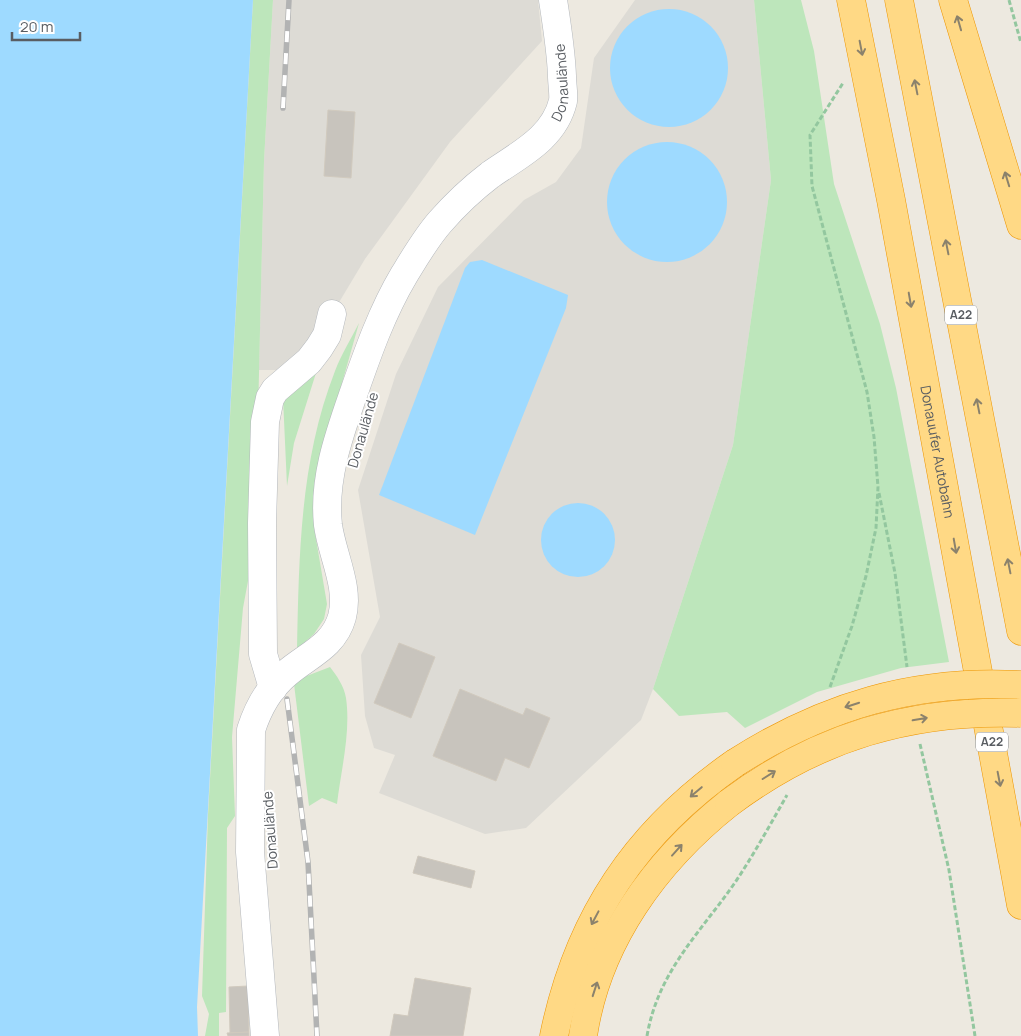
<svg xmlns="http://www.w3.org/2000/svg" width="1021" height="1036" font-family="Manrope,sans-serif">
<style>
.industrial{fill:#dddbd5}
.green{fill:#bde6bb}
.water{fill:#9edaff}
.building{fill:#c8c4bd;stroke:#d1cabe}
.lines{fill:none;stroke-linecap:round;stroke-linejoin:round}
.minor-casing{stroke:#b3b7bc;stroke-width:29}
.highway-casing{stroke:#ed9500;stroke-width:29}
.path{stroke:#93c79f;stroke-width:3;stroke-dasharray:5 2.5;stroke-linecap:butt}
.minor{stroke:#fff;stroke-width:28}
.highway{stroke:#ffd985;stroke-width:28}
.rail-casing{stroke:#b2b3b3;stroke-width:5.5}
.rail{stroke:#fff;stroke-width:4;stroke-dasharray:11;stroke-linecap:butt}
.highway-bridge-casing{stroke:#ed9500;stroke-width:29;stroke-linecap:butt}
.highway-bridge{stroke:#ffd985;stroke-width:28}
.oneway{stroke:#8b826c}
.labels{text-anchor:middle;stroke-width:4;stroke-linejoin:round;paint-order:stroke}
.shield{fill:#fff;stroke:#8b8e91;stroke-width:1}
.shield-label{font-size:12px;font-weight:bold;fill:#595d62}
.street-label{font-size:14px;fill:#595d62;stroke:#fff}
</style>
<rect width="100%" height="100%" fill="#ede9e0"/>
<g class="industrial">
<path d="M273 0H538L542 41 450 142 365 259 320 334 282 370H259L264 161Z"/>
<path d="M635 0H754L771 180 733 445 653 689 641 720 526 828 485 834 379 793 395 755 374 748 365 716 361 655 380 617 358 490 396 374 438 287 524 200 556 182 581 148 594 58Z"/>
</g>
<g class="green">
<path d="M253 0H273L264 161 255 543 243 608 232 737 235 816 227 828 226 1012 219 1013V1036H205L209 1014 202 996 208 815Z"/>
<path d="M754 0H801L814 51 834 184 880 324 896 388 949 662 901 668 817 692 745 728 727 712 679 716 653 689 733 445 771 180Z"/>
<path d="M359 323 333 415 313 505 315 533 327 604 324 619 314 634 297 649C299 554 300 461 335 371 341 355 351 339 359 323Z"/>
<path d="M321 357 294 443 287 486 283 398Z"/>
<path d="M330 667C337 676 344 686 346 698 351 732 341 770 337 804L322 798 309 806 294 684 304 677Z"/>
</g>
<g class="water">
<path d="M0 0H253L197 1007 198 1036H0Z"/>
<circle cx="669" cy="68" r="59"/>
<circle cx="667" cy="202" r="60"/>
<path d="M482 260 568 295 566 308 475 535 379 495 465 268 470 262Z"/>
<circle cx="578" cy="540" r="37"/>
</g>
<g class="building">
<path d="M328 110 355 112 351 178 324 176Z"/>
<path d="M399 643 435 657 411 718 374 703Z"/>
<path d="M460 689 523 715 526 708 550 718 529 768 505 758 496 781 433 756Z"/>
<path d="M418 856 475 871 471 888 413 873Z"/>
<path d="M415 978 471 988 463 1036H390L394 1014 408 1016Z"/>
<path d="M248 986 249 1032 230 1033 229 987Z"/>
<path d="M249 1032V1036H228L227 1033Z"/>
</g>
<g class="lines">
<g class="minor-casing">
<g id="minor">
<path d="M273 688 263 654 262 523 265 422 270 398 275 390 309 361 319 348 327 335 332 314"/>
<path id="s1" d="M265 1036 250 852 251 730C258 708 269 688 287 673 308 655 334 646 342 617 350 587 332 555 328 525 323 479 339 435 354 392 368 352 382 312 404 275 415 257 426 238 440 222 454 206 473 188 490 175 518 155 554 139 563 101 564 94 562 84 562 76 561 50 557 26 553 0"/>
</g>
</g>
<g class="highway-casing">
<g id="highway">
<path id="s2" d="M851 0 891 200 1021 905"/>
<path d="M899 0 1021 631"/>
<path d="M953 0 1021 225"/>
<path d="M554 1036C578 918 637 831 735 763"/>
<path d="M583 1036C597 941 656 861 729 803"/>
</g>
</g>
<g class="path">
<path d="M1009 0 1021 43"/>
<path d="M879 493 895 573 907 667"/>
<path d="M830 687 852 626 866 576 876 528 878 487 874 437 867 392 812 186 810 135 843 83"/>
<path d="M920 744 949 870 975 1036"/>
<path d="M647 1036C658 972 699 934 734 884 753 856 770 825 787 795"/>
</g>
<use href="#minor" class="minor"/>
<use href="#highway" class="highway"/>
<g class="rail-casing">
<g id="rail">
<path d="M283 108 289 0"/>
<path d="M287 699 308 862 317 1036"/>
</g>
</g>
<use href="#rail" class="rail"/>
<g class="highway-bridge-casing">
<g id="highway-bridge">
<path d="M735 763C824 706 915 679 1021 685"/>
<path d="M729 803C817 737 911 709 1021 713"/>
</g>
</g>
<use href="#highway-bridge" class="highway-bridge"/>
</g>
<defs><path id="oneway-shaft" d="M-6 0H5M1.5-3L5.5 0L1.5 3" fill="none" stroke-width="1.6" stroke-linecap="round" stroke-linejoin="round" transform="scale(1.25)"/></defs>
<g class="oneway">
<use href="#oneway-shaft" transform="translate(959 23) rotate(-106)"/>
<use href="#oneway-shaft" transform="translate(861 48) rotate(79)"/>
<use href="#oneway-shaft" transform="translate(916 87) rotate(-101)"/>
<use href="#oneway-shaft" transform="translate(1007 179) rotate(-107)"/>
<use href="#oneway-shaft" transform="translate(947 247) rotate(-101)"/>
<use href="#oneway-shaft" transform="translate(910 300) rotate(80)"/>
<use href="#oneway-shaft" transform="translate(978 406) rotate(-101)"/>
<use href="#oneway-shaft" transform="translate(955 546) rotate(80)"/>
<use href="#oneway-shaft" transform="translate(1009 566) rotate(-101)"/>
<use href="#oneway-shaft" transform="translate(852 705) rotate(162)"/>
<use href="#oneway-shaft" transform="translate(920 719) rotate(-10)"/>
<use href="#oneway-shaft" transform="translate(769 775) rotate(-32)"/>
<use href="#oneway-shaft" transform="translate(999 779) rotate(79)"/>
<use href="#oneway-shaft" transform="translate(696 792) rotate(140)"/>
<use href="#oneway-shaft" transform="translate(677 850) rotate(-48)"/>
<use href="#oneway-shaft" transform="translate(595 918) rotate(118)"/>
<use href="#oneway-shaft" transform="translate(595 989) rotate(-72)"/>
</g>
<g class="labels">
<g class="shield">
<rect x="945" y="305.5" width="32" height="19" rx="4"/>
<rect x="976" y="732.5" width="32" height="19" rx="4"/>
</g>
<g class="shield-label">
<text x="961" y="319">A22</text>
<text x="992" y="746">A22</text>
</g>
<g class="street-label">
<text dy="5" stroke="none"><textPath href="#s1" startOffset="1071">Donaulände</textPath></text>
<text transform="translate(363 430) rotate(-74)" y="5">Donaulände</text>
<text dy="5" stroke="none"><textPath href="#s2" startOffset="460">Donauufer Autobahn</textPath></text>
<text transform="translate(270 830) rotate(-94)" y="5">Donaulände</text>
</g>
</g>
<path d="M12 32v8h68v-8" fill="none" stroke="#595d62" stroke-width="2.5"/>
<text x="20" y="32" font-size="15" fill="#595d62" stroke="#ffffff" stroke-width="4" paint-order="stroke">20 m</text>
</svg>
